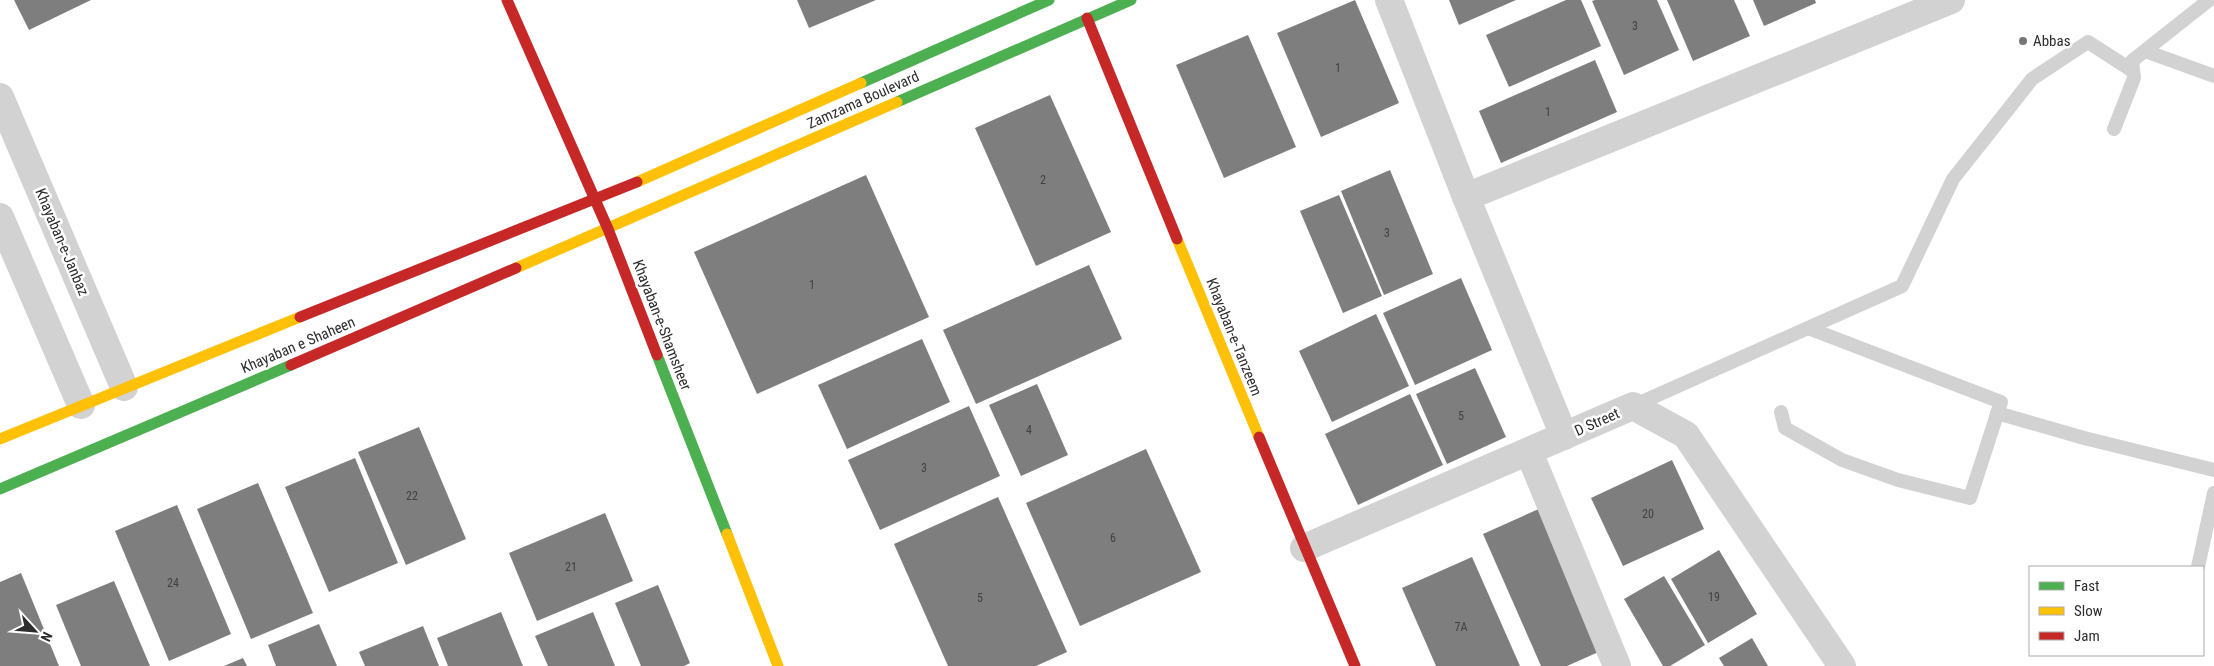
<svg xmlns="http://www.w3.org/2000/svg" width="2214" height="666" font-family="'Roboto Condensed',sans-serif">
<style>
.building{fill:#7e7e7e}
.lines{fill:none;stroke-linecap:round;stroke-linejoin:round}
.lane{stroke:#d2d2d2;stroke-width:14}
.street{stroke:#d2d2d2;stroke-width:28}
.fast{stroke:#4caf50;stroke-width:11}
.slow{stroke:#ffc107;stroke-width:11}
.jam{stroke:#c62828;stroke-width:11}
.poi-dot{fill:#767676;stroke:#fff;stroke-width:2}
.labels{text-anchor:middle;stroke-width:5;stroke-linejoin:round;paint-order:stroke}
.number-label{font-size:12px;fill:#414141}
.poi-label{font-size:15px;fill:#2d2d2d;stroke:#fff;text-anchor:start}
.street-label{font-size:15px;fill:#2d2d2d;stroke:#fff}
</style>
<rect width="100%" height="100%" fill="#fff"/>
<g class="building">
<path d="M14 0H91L29 30Z"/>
<path d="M797 0H876L809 28Z"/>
<path d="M1355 0 1399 103 1321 137 1277 33Z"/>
<path d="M1449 0H1516L1459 25Z"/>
<path d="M1566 0H1581L1601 46 1509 87 1486 35Z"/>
<path d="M1595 0H1657L1679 50 1624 75 1592 1Z"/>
<path d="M1667 0H1734L1750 36 1693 61Z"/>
<path d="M1753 0H1815L1816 3 1764 26Z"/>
<path d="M1248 35 1296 147 1224 178 1176 65Z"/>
<path d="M1595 60 1617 112 1501 163 1479 111Z"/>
<path d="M1050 95 1111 232 1036 266 975 128Z"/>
<path d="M1390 170 1433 274 1384 295 1341 191Z"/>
<path d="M866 175 929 317 757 394 694 252Z"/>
<path d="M1339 195 1382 296 1343 313 1300 211Z"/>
<path d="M1089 265 1122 339 976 404 943 330Z"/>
<path d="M1461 278 1492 350 1415 385 1383 313Z"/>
<path d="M1376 314 1409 386 1332 422 1299 351Z"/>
<path d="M922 339 950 402 847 449 818 385Z"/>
<path d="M1475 368 1506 437 1447 464 1416 394Z"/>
<path d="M1037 384 1068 455 1021 476 989 405Z"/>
<path d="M1410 394 1443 465 1358 505 1325 434Z"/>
<path d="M969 406 1000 476 880 530 848 460Z"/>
<path d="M419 427 466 539 406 565 358 452Z"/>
<path d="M1146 449 1201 572 1080 626 1026 503Z"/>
<path d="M355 458 398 563 329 592 285 487Z"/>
<path d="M1672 460 1704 529 1623 566 1591 498Z"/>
<path d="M258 483 313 613 251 639 197 509Z"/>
<path d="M998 497 1067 652 1036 666H948L894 544Z"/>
<path d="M177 505 231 634 169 661 115 531Z"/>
<path d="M1541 508 1603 650 1567 666H1541L1483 534Z"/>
<path d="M605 513 633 581 537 621 509 553Z"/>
<path d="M1719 550 1757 614 1708 643 1671 579Z"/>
<path d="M1472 557 1520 666H1436L1402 588Z"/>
<path d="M21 573 59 666H0V582Z"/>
<path d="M1664 576 1705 645 1670 666H1663L1624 599Z"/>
<path d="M114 581 150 666H81L56 605Z"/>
<path d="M658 585 690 663 684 666H641L615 603Z"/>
<path d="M501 612 523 666H448L437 638Z"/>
<path d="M593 612 615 666H548L535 636Z"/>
<path d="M319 624 337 666H276L268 645Z"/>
<path d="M423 626 439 666H365L359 652Z"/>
<path d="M1752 638 1768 666H1724L1719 658Z"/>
<path d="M243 658 247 666H224Z"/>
</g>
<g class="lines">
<g class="lane">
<path d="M2145 51 2214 76"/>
<path d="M2114 129 2134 78 2132 61 2209 0"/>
<path d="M1633 406 1902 286 1953 179 2032 79 2088 42 2133 71"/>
<path d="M1781 412 1785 428 1842 460 1898 480 1970 498 2001 402 1808 328"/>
<path d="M1997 413 2084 438 2214 470"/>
<path d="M2198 567 2214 493"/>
</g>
<g class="street">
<path d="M1389 0 1466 197 1564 436"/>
<path d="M0 97 124 387"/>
<path d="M1466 197 1951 0"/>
<path d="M0 217 81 405"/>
<path d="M1529 452 1617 666"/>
<path d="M1304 548 1633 406 1686 435 1842 666"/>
</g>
<g class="fast">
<path d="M861 83 1049 0"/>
<path d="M897 102 1131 0"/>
<path d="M657 355 727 534"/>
<path d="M0 489 291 365"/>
</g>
<g class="slow">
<path d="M637 182 861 83"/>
<path d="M1177 239 1259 437"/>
<path d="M516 268 897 102"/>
<path d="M0 439 300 317"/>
<path d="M727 534 778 666"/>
</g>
<g class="jam">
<path d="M507 0 608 229 657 355"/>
<path d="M1087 18 1177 239"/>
<path d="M300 317 637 182"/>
<path d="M291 365 516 268"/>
<path d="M1259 437 1355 666"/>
</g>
</g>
<circle class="poi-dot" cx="2023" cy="41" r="5"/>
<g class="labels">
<g class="number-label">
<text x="1635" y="30">3</text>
<text x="1338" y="72">1</text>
<text x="1548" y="116">1</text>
<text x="1043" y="184">2</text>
<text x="1387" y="237">3</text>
<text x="812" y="289">1</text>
<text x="1461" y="420">5</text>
<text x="1029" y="434">4</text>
<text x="924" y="472">3</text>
<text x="412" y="500">22</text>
<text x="1648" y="518">20</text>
<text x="1113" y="542">6</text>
<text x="571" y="571">21</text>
<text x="173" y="587">24</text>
<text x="1714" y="601">19</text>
<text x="980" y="602">5</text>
<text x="1461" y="631">7A</text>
</g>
<g class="poi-label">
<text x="2033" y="46">Abbas</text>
</g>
<g class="street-label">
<text transform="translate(863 100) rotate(-24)" y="5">Zamzama Boulevard</text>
<text transform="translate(62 242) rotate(67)" y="5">Khayaban-e-Janbaz</text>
<text transform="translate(662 325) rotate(69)" y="5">Khayaban-e-Shamsheer</text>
<text transform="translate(1234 337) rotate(68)" y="5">Khayaban-e-Tanzeem</text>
<text transform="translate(298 345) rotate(-23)" y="5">Khayaban e Shaheen</text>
<text transform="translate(1597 422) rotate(-24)" y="5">D Street</text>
</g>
</g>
<rect x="2029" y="566" width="175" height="90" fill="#ffffff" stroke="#ababab"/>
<rect x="2039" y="582" width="25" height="8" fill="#4caf50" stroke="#ababab"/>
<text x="2074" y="591" font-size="15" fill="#2d2d2d">Fast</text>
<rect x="2039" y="607" width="25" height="8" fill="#ffc107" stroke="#ababab"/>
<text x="2074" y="616" font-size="15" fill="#2d2d2d">Slow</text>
<rect x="2039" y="632" width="25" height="8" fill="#c62828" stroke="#ababab"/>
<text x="2074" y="641" font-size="15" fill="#2d2d2d">Jam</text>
<g transform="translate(35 631) rotate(116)" stroke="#ffffff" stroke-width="4" paint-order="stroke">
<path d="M0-4L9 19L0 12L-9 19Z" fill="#2d2d2d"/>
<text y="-8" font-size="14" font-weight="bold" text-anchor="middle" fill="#2d2d2d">N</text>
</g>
</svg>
